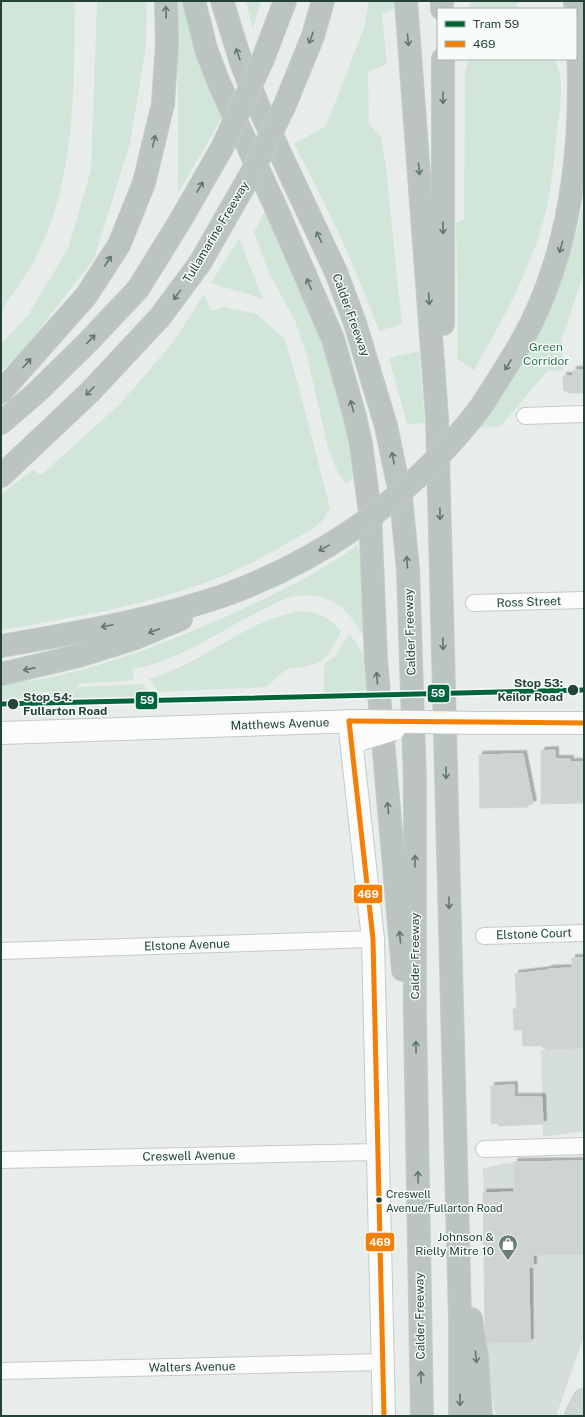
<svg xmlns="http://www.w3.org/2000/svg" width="585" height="1417" font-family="'Public Sans',sans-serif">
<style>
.built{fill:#d6dedb}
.green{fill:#d1e6d8}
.building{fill:#cfd4d2;stroke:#d1d6d4;filter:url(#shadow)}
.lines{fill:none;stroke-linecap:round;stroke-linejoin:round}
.street-casing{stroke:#c5cac8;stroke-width:18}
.secondary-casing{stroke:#c3cbc8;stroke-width:24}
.primary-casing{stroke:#c3ccc9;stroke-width:24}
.highway-casing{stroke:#c3ccc9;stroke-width:24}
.street{stroke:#fcfcfc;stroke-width:16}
.secondary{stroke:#fcfcfc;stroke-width:22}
.primary{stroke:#cfd7d5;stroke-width:22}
.highway{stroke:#bcc4c2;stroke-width:22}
.secondary-bridge-casing{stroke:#c3cbc8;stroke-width:24;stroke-linecap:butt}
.highway-bridge-casing{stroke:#c3ccc9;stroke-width:24;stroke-linecap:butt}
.secondary-bridge{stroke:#fcfcfc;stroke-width:22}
.highway-bridge{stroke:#bcc4c2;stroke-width:22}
.bus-1-casing{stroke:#f7fbf9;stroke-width:8}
.bus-1{stroke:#f47f03;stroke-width:5}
.tram-1-casing{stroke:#f7fbf9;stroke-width:8}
.tram-1{stroke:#00653a;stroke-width:5}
.oneway{stroke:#617670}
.stop-dot{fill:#24423a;stroke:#f7fbf9;stroke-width:1.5}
.labels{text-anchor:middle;stroke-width:3;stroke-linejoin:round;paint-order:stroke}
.bus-label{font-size:11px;fill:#24423a;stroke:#f7fbf9;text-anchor:start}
.street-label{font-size:12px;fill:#24423a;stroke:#f7fbf9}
.park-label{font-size:12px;fill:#2d7a4b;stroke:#f7fbf9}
.stop-label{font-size:12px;font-weight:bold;fill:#24423a;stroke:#f7fbf9;text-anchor:end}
.poi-label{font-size:12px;fill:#24423a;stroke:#f7fbf9;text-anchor:end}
.line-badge{stroke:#f7fbf9;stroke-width:1.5}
.badge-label{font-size:11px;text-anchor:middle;font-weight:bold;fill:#fff}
</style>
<defs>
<filter id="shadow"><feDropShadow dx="3.5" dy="-3.5" stdDeviation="0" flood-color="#0004"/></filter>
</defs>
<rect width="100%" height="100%" fill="#e8edeb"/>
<g class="built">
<path d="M584 1048V1131L543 1137 541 1050Z"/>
<path d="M584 1161V1336L556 1416H496L487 1373 485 1343 483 1168 514 1162Z"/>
</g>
<g class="green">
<path d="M1 1H75C74 82 76 174 40 249 30 271 14 291 1 311Z"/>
<path d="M97 1H147L146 46 130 143 94 259 28 344 1 372V344L28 315 68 249 91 170Z"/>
<path d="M184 1 199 61 222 118 178 193V94L174 4Z"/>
<path d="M246 1H261L253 29Z"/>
<path d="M369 1H394V9L382 14 387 64 368 72 369 124 381 137 386 167 402 324 379 331C356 267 326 204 294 144L326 126 364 28Z"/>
<path d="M470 1H519L516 9H470Z"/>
<path d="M469 59H554C566 81 560 107 557 131 555 151 553 171 550 191 539 256 506 314 474 370L457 359 458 312 456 223 464 219 465 72Z"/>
<path d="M584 200V272L562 339 563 370 547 371 501 426 479 428C531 357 566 286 584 200Z"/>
<path d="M267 207 319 316 360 472 346 484 338 473 328 448 307 356 295 321 268 271 254 232Z"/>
<path d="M239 238 263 299 211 283Z"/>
<path d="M204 294 211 311 224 307 256 314 285 339 299 388 330 508C327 513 324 520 320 523 312 531 299 536 289 542 204 596 99 613 1 630V494L33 470 41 475 120 404 174 341Z"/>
<path d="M419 351 425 423 407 424 389 358Z"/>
<path d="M357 545 360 553 371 651C362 632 351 612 332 601 322 596 307 594 296 596 283 598 271 606 260 611 219 631 178 662 132 669L134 680 78 684V687L142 684 149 692V700L49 705V692H34L32 699 1 700V683C15 681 30 681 43 679 107 666 170 641 230 615 273 595 319 574 357 545Z"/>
<path d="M300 611C316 611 331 618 341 631 331 651 327 663 303 667 298 668 292 667 287 669 279 674 274 682 266 687L159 692 149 679C202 664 244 621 300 611Z"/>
<path d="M349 633C365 655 369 662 372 690H362V693H324V667L327 662 336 656Z"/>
</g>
<g class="building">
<path d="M573 370H584V393H568V391H564L563 376H573Z"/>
<path d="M555 750V759H570V762H584V803L541 804V751Z"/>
<path d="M523 754 533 804 528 805V807L480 808 479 755Z"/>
<path d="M572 958H584V1048L547 1050 541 1046H523L522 1030H514L513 1009H517L515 974 548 970V969L572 968Z"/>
<path d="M514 1085V1097H542L543 1124 498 1126V1123L491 1124V1086Z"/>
<path d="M584 1161V1254L533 1255V1267H529L530 1342 487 1343 485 1325 483 1193 514 1192V1162Z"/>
</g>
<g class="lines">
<g class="street-casing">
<g id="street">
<path d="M525 416 584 414"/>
<path d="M474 603 584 600"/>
<path d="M484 936 584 933"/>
<path d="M1 951 373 939"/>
<path d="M484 1149 584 1146"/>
<path d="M1 1160 377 1152"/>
<path d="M1 1371 382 1362"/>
</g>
</g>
<g class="secondary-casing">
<g id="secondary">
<path d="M349 721 373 939 384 1416"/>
<path d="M478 723H584"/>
<path d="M1 733 361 721"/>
</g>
</g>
<g class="primary-casing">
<path id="primary" d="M576 1416 584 1400"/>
</g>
<g class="highway-casing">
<g id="highway">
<path d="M194 1 206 49 219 83 276 208 333 339 355 417 361 444 370 512 376 660 403 970"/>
<path d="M222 1 242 65 260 110 336 272 355 323 386 426 401 498 408 569 415 783V1016L422 1416"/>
<path d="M406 1 437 417 460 1319V1416"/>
<path d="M442 1V9"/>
<path d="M263 59 285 1"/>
<path d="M284 107 313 36 323 1"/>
<path d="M443 324V59"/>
<path d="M1 392 86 296 119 245 144 183 163 104 167 43 166 1"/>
<path d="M480 408C495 385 510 362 523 339 579 238 585 113 575 1"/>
<path d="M1 423 36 393 86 344 138 289 180 221"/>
<path d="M1 476 90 392 160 317 200 263"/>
<path d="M1 646C76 633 153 620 225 595 272 578 316 555 357 527"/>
<path d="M1 674 78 656 133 639 181 619"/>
<path d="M471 1319 477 1358 481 1416"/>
</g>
</g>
<use href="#street" class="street"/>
<use href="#secondary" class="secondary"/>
<use href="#primary" class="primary"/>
<use href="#highway" class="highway"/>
<g class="secondary-bridge-casing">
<g id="secondary-bridge">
<path d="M361 721 478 723"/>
<path d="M362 739 394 729"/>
</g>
</g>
<g class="highway-bridge-casing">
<g id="highway-bridge">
<path d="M180 221 222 148 263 59"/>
<path d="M200 263 252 172 284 107"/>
<path d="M357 527C404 493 445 454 480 408"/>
</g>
</g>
<use href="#secondary-bridge" class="secondary-bridge"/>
<use href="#highway-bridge" class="highway-bridge"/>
<g class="bus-1-casing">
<g id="bus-1">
<path d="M349 721 373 939 384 1416"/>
<path d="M349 721 584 723"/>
</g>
</g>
<use href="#bus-1" class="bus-1"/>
<g class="tram-1-casing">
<path id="tram-1" d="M1 704 584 690"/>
</g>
<use href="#tram-1" class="tram-1"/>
</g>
<defs><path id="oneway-shaft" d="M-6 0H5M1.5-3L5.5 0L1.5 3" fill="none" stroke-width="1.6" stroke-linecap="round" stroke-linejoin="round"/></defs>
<g class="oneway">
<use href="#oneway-shaft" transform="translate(166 12) rotate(-92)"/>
<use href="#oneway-shaft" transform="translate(311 38) rotate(110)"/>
<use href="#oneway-shaft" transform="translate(408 40) rotate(85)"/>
<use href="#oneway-shaft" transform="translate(238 54) rotate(-109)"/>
<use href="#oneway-shaft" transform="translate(443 98) rotate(90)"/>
<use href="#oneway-shaft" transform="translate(154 141) rotate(-76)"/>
<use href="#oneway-shaft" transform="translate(419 169) rotate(85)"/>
<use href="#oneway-shaft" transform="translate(200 187) rotate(-60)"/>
<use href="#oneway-shaft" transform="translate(443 228) rotate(90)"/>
<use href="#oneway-shaft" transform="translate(319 237) rotate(-115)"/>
<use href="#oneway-shaft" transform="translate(561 247) rotate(106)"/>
<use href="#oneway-shaft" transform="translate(108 261) rotate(-57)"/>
<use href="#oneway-shaft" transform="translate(309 284) rotate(-114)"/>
<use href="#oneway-shaft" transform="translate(177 295) rotate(126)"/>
<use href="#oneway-shaft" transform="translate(429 299) rotate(86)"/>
<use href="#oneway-shaft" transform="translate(91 339) rotate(-47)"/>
<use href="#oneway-shaft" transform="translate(27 363) rotate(-49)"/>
<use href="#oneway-shaft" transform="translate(508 365) rotate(121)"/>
<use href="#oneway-shaft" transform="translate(90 391) rotate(135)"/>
<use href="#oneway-shaft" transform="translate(352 406) rotate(-104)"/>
<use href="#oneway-shaft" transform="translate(393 458) rotate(-101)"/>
<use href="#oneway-shaft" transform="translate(440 514) rotate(89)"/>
<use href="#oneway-shaft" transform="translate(324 548) rotate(151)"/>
<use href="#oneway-shaft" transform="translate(407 562) rotate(-94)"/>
<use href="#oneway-shaft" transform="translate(107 626) rotate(168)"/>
<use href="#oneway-shaft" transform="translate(154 631) rotate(159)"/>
<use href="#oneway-shaft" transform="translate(443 644) rotate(89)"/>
<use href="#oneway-shaft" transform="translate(29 669) rotate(167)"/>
<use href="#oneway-shaft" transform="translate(377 678) rotate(-95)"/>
<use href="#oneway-shaft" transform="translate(446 773) rotate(89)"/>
<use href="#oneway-shaft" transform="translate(388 808) rotate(-95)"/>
<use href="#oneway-shaft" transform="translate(415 861) rotate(-90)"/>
<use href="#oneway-shaft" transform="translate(449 903) rotate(89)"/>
<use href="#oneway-shaft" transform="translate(400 937) rotate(-95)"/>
<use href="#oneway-shaft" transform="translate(416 1047) rotate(-91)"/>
<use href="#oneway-shaft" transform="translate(418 1177) rotate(-91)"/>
<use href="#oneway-shaft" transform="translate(476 1357) rotate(84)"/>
<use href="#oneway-shaft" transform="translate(421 1377) rotate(-91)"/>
<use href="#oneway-shaft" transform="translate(460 1400) rotate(90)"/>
</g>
<defs>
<g id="shop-pin" transform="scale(1)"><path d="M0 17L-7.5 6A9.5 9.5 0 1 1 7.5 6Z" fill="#697e78" stroke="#f7fbf9"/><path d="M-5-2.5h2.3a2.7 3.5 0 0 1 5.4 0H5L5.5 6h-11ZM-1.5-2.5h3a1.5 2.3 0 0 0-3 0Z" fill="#fff"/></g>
</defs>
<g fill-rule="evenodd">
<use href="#shop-pin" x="508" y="1244"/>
</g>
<g class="stop-dot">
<circle cx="573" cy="690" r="6"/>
<circle cx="13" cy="704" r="6"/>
<circle cx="379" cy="1200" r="3.5"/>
</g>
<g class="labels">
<g class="bus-label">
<text x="386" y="1198">Creswell<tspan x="386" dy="14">Avenue/Fullarton Road</tspan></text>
</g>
<g class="street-label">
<text transform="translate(216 232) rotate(-59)" y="4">Tullamarine Freeway</text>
<text transform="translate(351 315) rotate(70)" y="4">Calder Freeway</text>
<text transform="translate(529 602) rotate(-2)" y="4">Ross Street</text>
<text transform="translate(410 632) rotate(-92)" y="4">Calder Freeway</text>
<text transform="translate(280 724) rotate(-2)" y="4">Matthews Avenue</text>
<text transform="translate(534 934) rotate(-2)" y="4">Elstone Court</text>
<text transform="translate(187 945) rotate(-2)" y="4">Elstone Avenue</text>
<text transform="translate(415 956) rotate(-90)" y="4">Calder Freeway</text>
<text transform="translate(189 1156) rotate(-1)" y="4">Creswell Avenue</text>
<text transform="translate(420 1316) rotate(-91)" y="4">Calder Freeway</text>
<text transform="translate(192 1367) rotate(-1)" y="4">Walters Avenue</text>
</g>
<g class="park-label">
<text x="546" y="351">Green<tspan x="546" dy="14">Corridor</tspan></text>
</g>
<g class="stop-label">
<text x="563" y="687">Stop 53:<tspan x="563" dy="14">Keilor Road</tspan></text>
<text x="23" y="701" text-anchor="start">Stop 54:<tspan x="23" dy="14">Fullarton Road</tspan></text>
</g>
<g class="poi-label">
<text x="494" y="1241">Johnson &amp;<tspan x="494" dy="14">Rielly Mitre 10</tspan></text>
</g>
</g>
<g class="line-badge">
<rect x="427" y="684" width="23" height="19" rx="4" fill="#00653a"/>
<rect x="135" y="691" width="23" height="19" rx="4" fill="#00653a"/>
<rect x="353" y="884" width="30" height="20" rx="4" fill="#f47f03"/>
<rect x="365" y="1232" width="30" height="20" rx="4" fill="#f47f03"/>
</g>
<g class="badge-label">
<text x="438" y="697">59</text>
<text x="147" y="704">59</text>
<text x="368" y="898">469</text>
<text x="380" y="1246">469</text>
</g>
<rect width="585" height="1417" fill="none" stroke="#24423a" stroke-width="4"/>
<rect x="437" y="8" width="140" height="52" fill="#f7fbf9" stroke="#a3b1ad"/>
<rect x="445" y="21" width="20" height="6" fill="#00653a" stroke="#a3b1ad"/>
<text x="473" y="28" font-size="12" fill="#24423a">Tram 59</text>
<rect x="445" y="41" width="20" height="6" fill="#f47f03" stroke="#a3b1ad"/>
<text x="473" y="48" font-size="12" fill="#24423a">469</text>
</svg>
